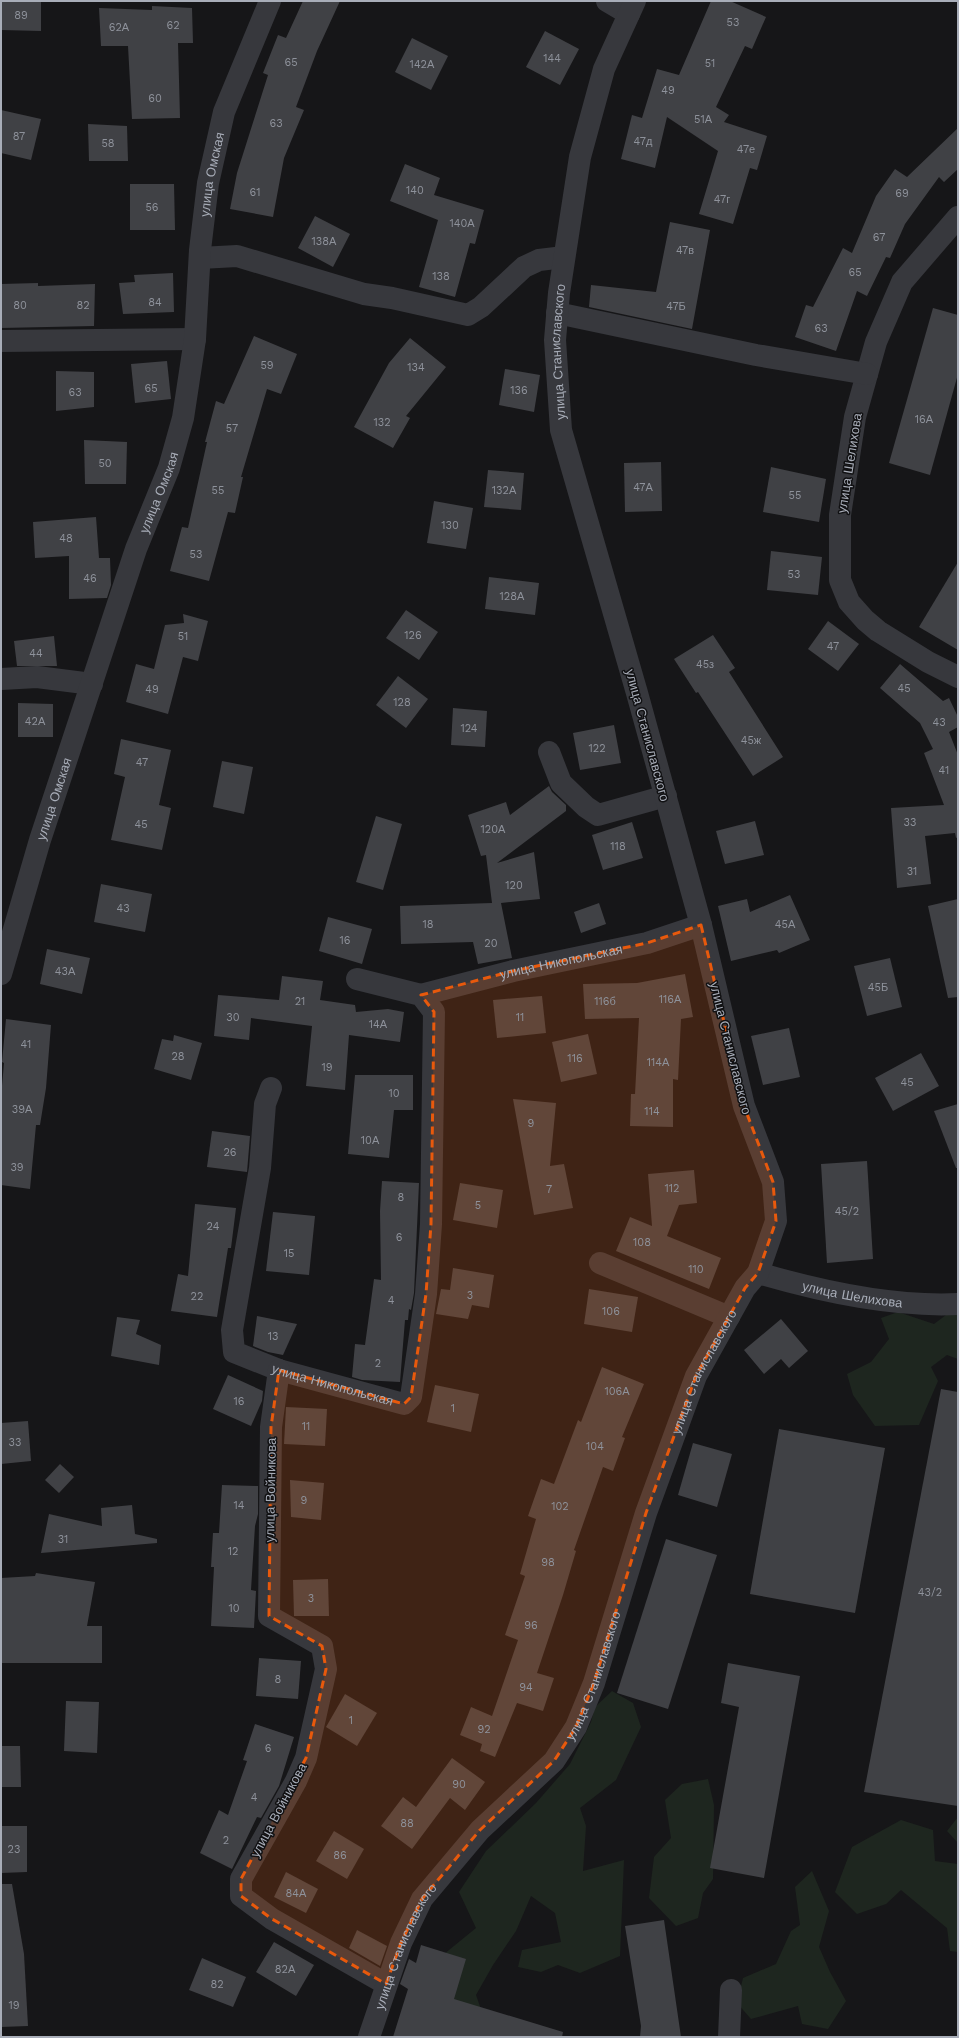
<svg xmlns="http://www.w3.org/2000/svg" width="959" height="2038" font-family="'Work Sans',sans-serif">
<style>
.green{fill:#1e261f}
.building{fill:#404145}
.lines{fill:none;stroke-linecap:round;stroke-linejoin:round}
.minor{stroke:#37383d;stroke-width:22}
.marked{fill:#e8590c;fill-opacity:0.2;stroke:#e8590c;stroke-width:3;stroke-dasharray:8 5;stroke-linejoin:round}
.labels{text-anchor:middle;stroke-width:3;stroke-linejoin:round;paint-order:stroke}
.number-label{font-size:11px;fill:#8e929b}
.street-label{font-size:13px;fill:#a8adb8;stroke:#111113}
</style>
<rect width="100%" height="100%" fill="#161618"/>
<g class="green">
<path d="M958 1306V1359L947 1355 931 1367 938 1381 919 1425 875 1426 853 1395 847 1374 871 1362 889 1339 881 1318 898 1312 934 1324Z"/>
<path d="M612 1691 633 1703 641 1727 616 1780 580 1808 586 1826 583 1871 624 1860 620 1956 580 1973 558 1965 541 1972 518 1967 522 1950 561 1942 555 1913 531 1896 516 1931 493 1965 476 1995 482 2012 434 2037 438 1959 476 1928 459 1892 486 1851 536 1803 570 1764 591 1722 595 1707Z"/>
<path d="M708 1779 714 1805 713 1879 703 1893 698 1918 676 1926 649 1898 654 1857 671 1838 665 1800 682 1784Z"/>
<path d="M958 1817V1843L947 1831Z"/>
<path d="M901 1820 933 1830 935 1861 958 1864V1952L950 1951 947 1928 901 1890 886 1904 857 1914 835 1892 852 1847Z"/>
<path d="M812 1871 829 1911 819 1947 830 1972 846 2001 828 2029 802 2024 798 2006 751 2019 737 2003 743 1978 776 1964 791 1931 800 1925 795 1887Z"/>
</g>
<g class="building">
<path d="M1 1H41V31L1 30Z"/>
<path d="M303 1H340L317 51 296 107 304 110 284 158 273 217 230 209 237 173 268 75 263 73 278 35 286 38Z"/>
<path d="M711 1H730L766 17 752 49 745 46 716 107 729 115 724 122 767 136 757 170 750 168 733 224 699 214 718 151 667 117 655 168 621 159 632 115 642 118 657 69 679 75Z"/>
<path d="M152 6 192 8 193 43H178L180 118 132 119 128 46H101L99 8 152 10Z"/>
<path d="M545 31 579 49 560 85 526 67Z"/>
<path d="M412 38 448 56 431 90 395 72Z"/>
<path d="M1 110 41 119 31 160 1 153Z"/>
<path d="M88 124 127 126 128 161H89Z"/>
<path d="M958 128V169L944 182 939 177 905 224 890 258 886 257 867 296 857 291 836 351 795 337 806 305 813 307 843 248 852 253 876 196 895 169 907 177Z"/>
<path d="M405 164 440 178 434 195 484 210 475 244 470 243 455 297 419 287 438 220 390 201Z"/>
<path d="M130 184H174L175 230H130Z"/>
<path d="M315 216 350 234 333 267 298 248Z"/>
<path d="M670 222 710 230 692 329 589 307 591 285 656 292Z"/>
<path d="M173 273 174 312 123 314 119 283 135 282 134 275Z"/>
<path d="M38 283V286L95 284 94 326 1 328V284Z"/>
<path d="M933 308 958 315V374L930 475 889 463Z"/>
<path d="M254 336 297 354 281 394 267 389 241 477H243L235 513 228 512 209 581 170 571 182 527 188 528 207 442H205L216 401 224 404Z"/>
<path d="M410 338 446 367 406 416 410 418 393 448 354 427 389 363Z"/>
<path d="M167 361 171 399 135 403 131 364Z"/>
<path d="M505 369 540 375 534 412 499 405Z"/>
<path d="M56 371 94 372V407L56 411Z"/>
<path d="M84 440 127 442 126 484H85Z"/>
<path d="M661 462 662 511 625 512 624 463Z"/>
<path d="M771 467 826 479 819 522 763 512Z"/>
<path d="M488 470 524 473 521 510 484 507Z"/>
<path d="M434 501 473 508 466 549 427 543Z"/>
<path d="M96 517 99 558H110L111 585 107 598 69 599V556L35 558 33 522Z"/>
<path d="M771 551 822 557 818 595 767 590Z"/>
<path d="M958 562V650L919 627Z"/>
<path d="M489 577 539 583 535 615 485 609Z"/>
<path d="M406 610 438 632 419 660 386 638Z"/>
<path d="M183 614 208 621 198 661 183 657 168 714 126 702 136 664 154 669 165 625 184 623Z"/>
<path d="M828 621 859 644 838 671 808 649Z"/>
<path d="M713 635 735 668 729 672 783 757 753 776 698 692 696 693 674 659Z"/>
<path d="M54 636 57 666H17L14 641Z"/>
<path d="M900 664 943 701 949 698 958 717V727L949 732 958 755V837L956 838 955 833 925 836 931 884 897 888 891 808 944 805 924 753 933 749 920 723 880 688Z"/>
<path d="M398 676 428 699 406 728 376 705Z"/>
<path d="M18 703 53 704V737H18Z"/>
<path d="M453 708 487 711 485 747 451 745Z"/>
<path d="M614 725 621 763 580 770 573 733Z"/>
<path d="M121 739 171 750 159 805 171 808 162 850 111 840 125 777 114 774Z"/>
<path d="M222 761 253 767 244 814 213 807Z"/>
<path d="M549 786 552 792 566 805V811L497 863 534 852 540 899 501 903 512 958 478 964 473 942 401 944 400 906 492 903 486 855 481 856 468 815 506 802 510 815Z"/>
<path d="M376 816 402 824 383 890 356 882Z"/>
<path d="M755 821 764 855 725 864 716 831Z"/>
<path d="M632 822 643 858 603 870 592 835Z"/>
<path d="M101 884 152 894 145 932 94 922Z"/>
<path d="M790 895 810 940 779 953 777 950 731 961 718 906 747 899 750 912Z"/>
<path d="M958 899V997L948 998 928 906Z"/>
<path d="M599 903 606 924 581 933 574 912Z"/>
<path d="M328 917 372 929 362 964 319 951Z"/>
<path d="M47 949 90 958 82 994 40 984Z"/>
<path d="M890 958 902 1007 867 1016 854 966Z"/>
<path d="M685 974 693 1017 681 1019 678 1080 673 1079V1127L630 1126 631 1094H635L639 1018 585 1019 583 984 637 983Z"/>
<path d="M282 976 323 981 320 1000 355 1005 356 1012 388 1009 404 1012 400 1042 349 1035 345 1090 306 1086 312 1026 251 1018 249 1040 214 1036 218 995 279 1000Z"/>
<path d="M542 996 546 1033 497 1038 493 1000Z"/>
<path d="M6 1019 51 1025 46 1088 40 1125H36L30 1189 1 1185V1097L4 1063 2 1062Z"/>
<path d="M789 1028 800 1077 763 1085 751 1036Z"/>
<path d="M588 1034 597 1074 561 1082 552 1042Z"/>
<path d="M174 1035 202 1043 191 1080 154 1069 162 1039 173 1041Z"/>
<path d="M921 1053 939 1086 893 1111 875 1078Z"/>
<path d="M355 1075H413V1110H394L389 1158 348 1154Z"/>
<path d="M513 1099 556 1103 550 1166 564 1164 573 1208 534 1215Z"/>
<path d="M958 1104V1168H956L934 1111Z"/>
<path d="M212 1131 250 1136 247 1172 207 1167Z"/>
<path d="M867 1161 873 1259 827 1263 821 1164Z"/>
<path d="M694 1170 697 1203 679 1205 667 1236 721 1258 709 1289 616 1251 630 1217 652 1226 648 1174Z"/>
<path d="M382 1181 419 1183 414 1293 411 1310 409 1309 408 1320H405L400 1382 362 1380 352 1377 355 1344 365 1345 374 1279 381 1280 380 1211Z"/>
<path d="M460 1183 503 1190 497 1228 453 1220Z"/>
<path d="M195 1204 236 1208 231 1248H228L217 1317 171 1311 178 1274 188 1276Z"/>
<path d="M273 1212 315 1216 309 1275 266 1271Z"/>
<path d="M453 1268 494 1275 489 1308 472 1305 468 1319 436 1314 441 1289 450 1290Z"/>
<path d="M589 1289 638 1297 632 1332 584 1324Z"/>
<path d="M257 1316 297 1324 283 1355 268 1352 253 1346Z"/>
<path d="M117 1317 140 1320 136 1334 161 1345 159 1365 111 1356Z"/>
<path d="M781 1319 808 1351 789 1368 781 1359 764 1374 744 1350Z"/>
<path d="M602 1367 644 1384 622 1437 625 1438 613 1471 603 1467 574 1550 576 1551 563 1595 537 1673 554 1678 543 1711 517 1703 495 1757 480 1751 482 1744 460 1735 471 1707 492 1716 518 1640 505 1635 525 1576 520 1574 536 1519 528 1516 541 1479 554 1484 578 1420 581 1422Z"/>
<path d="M228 1375 263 1391 262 1401 251 1426 213 1409Z"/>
<path d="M435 1385 479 1394 471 1432 427 1422Z"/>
<path d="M941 1389 958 1392V1806L864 1792Z"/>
<path d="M286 1407 327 1409 325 1446 284 1444Z"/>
<path d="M28 1421 31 1461 1 1464V1423Z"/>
<path d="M779 1429 885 1448 855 1613 750 1594Z"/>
<path d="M693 1443 732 1454 717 1507 678 1495Z"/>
<path d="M60 1464 74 1477 59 1493 45 1480Z"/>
<path d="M290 1480 324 1483 321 1520 291 1517Z"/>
<path d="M222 1485 258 1486V1514L255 1526 251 1590 256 1591 254 1628 211 1626 214 1567H211L213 1533H219Z"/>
<path d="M132 1505 135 1534 157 1539V1543L41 1553 49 1514 102 1526 101 1508Z"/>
<path d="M666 1539 717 1555 668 1709 617 1693Z"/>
<path d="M36 1573 95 1582 87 1626H102V1663H1V1578L35 1576Z"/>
<path d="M328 1579 329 1616H294L293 1580Z"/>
<path d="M259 1658 301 1661 298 1699 256 1696Z"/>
<path d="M728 1663 800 1676 764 1878 710 1868 739 1707 721 1703Z"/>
<path d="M345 1694 377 1713 357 1746 326 1727Z"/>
<path d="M66 1701 99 1702 97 1753 64 1751Z"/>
<path d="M255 1724 294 1737 279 1786 261 1818 257 1817 232 1869 200 1853 219 1810 228 1815 247 1761 243 1760Z"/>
<path d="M1 1746H20L21 1787H1Z"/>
<path d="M452 1758 485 1782 465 1810 450 1798 412 1849 381 1826 403 1797 416 1807Z"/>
<path d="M1 1826H27V1872L1 1873Z"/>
<path d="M334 1831 364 1849 347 1879 316 1861Z"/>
<path d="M286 1872 318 1889 306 1913 274 1897Z"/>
<path d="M1 1884H12L24 1954 28 2026 1 2027Z"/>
<path d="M664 1920 681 2037H640L641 2026 625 1926Z"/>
<path d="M357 1930 387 1946 380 1966 349 1948Z"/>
<path d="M274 1942 314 1965 296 1996 256 1972Z"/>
<path d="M421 1945 466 1959 454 1999 563 2032 562 2037H393L408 1989 400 1984 409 1959 416 1963Z"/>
<path d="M202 1958 246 1977 233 2007 189 1990Z"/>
</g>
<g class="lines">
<g class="minor">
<path d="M607 1 629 14"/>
<path d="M958 217 902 282 876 342 855 417 840 515V580L849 602 865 620 878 631 928 662 958 677"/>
<path d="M200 258 237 256 364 294 392 298 468 315 481 307 524 267 539 260 564 257"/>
<path d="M557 313 756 355 867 374"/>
<path d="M1 341 195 339"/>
<path d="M1 679 37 677 92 684"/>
<path d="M549 752 561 783 586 807 598 815 666 796"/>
<path id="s1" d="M1 974 40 840 136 549 169 468 183 418 195 339 200 250 208 183 224 112 270 1"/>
<path id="s2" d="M421 995 513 971 647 943 701 925"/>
<path id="s3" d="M271 1088 265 1104 260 1168 232 1330 234 1352 279 1370 404 1404 411 1397 426 1294 431 1224 434 1012 421 995 357 979"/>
<path d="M600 1263 729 1317"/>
<path id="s4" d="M758 1273C819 1291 894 1307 958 1304"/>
<path d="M279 1370 271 1427 269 1616 322 1646 326 1669 306 1758 296 1781 241 1879V1896L272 1919 386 1984"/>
<path id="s5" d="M369 2037 401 1943 422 1899 480 1830 554 1761 576 1727 594 1683 646 1513 696 1376 745 1288 758 1273 776 1221 773 1182 744 1106 701 925 637 693 561 430 555 340 559 293 580 157 604 69 635 1"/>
<path d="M729 2037 731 1990"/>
</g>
</g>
<path class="marked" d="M701 925 744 1106 773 1182 776 1221 758 1273 745 1288 696 1376 646 1513 594 1683 576 1727 554 1761 480 1830 422 1899 401 1943 386 1984 272 1919 241 1896V1879L306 1758 326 1669 322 1646 269 1616 271 1427 279 1370 404 1404 411 1397 426 1294 431 1224 434 1012 421 995 513 971 647 943Z"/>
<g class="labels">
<g class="number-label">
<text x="21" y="19">89</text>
<text x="733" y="26">53</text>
<text x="173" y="29">62</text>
<text x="119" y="31">62А</text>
<text x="552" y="62">144</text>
<text x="291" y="66">65</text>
<text x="710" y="67">51</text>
<text x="422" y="68">142А</text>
<text x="668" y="94">49</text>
<text x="155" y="102">60</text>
<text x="703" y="123">51А</text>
<text x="276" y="127">63</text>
<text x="19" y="140">87</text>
<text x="643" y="145">47д</text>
<text x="108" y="147">58</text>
<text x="746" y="153">47е</text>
<text x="415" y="194">140</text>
<text x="255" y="196">61</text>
<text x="902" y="197">69</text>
<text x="722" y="203">47г</text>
<text x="152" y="211">56</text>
<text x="462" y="227">140А</text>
<text x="879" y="241">67</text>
<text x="324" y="245">138А</text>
<text x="685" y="254">47в</text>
<text x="855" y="276">65</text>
<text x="441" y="280">138</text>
<text x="155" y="306">84</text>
<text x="20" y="309">80</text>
<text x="83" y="309">82</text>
<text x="676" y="310">47Б</text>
<text x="821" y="332">63</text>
<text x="267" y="369">59</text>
<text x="416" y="371">134</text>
<text x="151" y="392">65</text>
<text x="519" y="394">136</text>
<text x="75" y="396">63</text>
<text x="924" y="423">16А</text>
<text x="382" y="426">132</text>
<text x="232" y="432">57</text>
<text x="105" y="467">50</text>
<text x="643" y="491">47А</text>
<text x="218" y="494">55</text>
<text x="504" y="494">132А</text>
<text x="795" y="499">55</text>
<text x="450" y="529">130</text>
<text x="66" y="542">48</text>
<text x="196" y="558">53</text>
<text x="794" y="578">53</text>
<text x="90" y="582">46</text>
<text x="512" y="600">128А</text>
<text x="413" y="639">126</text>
<text x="183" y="640">51</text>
<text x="833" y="650">47</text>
<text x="36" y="657">44</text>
<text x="705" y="668">45з</text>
<text x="904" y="692">45</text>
<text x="152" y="693">49</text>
<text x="402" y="706">128</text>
<text x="35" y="725">42А</text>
<text x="939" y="726">43</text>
<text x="469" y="732">124</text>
<text x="751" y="744">45ж</text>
<text x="597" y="752">122</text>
<text x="142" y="766">47</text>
<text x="944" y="774">41</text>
<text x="910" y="826">33</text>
<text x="141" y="828">45</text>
<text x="493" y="833">120А</text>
<text x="618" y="850">118</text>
<text x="912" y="875">31</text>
<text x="514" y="889">120</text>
<text x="123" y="912">43</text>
<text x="428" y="928">18</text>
<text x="785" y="928">45А</text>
<text x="345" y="944">16</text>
<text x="491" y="947">20</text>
<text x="65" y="975">43А</text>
<text x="878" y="991">45Б</text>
<text x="670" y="1003">116А</text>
<text x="300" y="1005">21</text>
<text x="605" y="1005">116б</text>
<text x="233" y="1021">30</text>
<text x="520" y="1021">11</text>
<text x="378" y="1028">14А</text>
<text x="26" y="1048">41</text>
<text x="178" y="1060">28</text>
<text x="575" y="1062">116</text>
<text x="658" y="1066">114А</text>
<text x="327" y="1071">19</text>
<text x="907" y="1086">45</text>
<text x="394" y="1097">10</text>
<text x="22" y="1113">39А</text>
<text x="652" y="1115">114</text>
<text x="531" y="1127">9</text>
<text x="370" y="1144">10А</text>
<text x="230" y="1156">26</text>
<text x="17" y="1171">39</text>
<text x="672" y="1192">112</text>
<text x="549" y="1193">7</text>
<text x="401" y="1201">8</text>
<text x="478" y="1209">5</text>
<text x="847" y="1215">45/2</text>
<text x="213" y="1230">24</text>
<text x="399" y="1241">6</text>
<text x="642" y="1246">108</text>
<text x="289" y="1257">15</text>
<text x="696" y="1273">110</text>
<text x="470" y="1299">3</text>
<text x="197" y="1300">22</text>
<text x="391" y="1304">4</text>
<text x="611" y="1315">106</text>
<text x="273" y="1340">13</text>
<text x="378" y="1367">2</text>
<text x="617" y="1395">106А</text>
<text x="239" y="1405">16</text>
<text x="453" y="1412">1</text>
<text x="306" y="1430">11</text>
<text x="15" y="1446">33</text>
<text x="595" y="1450">104</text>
<text x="304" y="1504">9</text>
<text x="239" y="1509">14</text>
<text x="560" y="1510">102</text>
<text x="63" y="1543">31</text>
<text x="233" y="1555">12</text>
<text x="548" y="1566">98</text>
<text x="930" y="1596">43/2</text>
<text x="311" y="1602">3</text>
<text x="234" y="1612">10</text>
<text x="531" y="1629">96</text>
<text x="278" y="1683">8</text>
<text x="526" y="1691">94</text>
<text x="351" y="1724">1</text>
<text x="484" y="1733">92</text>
<text x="268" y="1752">6</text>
<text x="459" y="1788">90</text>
<text x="254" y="1801">4</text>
<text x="407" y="1827">88</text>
<text x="226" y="1844">2</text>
<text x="14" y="1853">23</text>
<text x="340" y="1859">86</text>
<text x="296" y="1897">84А</text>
<text x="285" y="1973">82А</text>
<text x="217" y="1988">82</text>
<text x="14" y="2009">19</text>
</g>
<g class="street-label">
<text dy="5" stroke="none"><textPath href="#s1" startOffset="831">улица Омская</textPath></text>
<text dy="5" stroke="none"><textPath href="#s5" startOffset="1826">улица Станиславского</textPath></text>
<text transform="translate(849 463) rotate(-81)" y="5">улица Шелихова</text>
<text dy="5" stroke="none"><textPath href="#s1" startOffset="507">улица Омская</textPath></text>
<text transform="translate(648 735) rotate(75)" y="5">улица Станиславского</text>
<text dy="5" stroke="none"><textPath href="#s1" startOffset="183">улица Омская</textPath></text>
<text dy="5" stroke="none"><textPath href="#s2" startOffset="144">улица Никопольская</textPath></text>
<text transform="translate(731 1048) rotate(76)" y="5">улица Станиславского</text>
<text dy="5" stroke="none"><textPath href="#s4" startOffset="97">улица Шелихова</textPath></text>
<text dy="5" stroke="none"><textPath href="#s5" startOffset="758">улица Станиславского</textPath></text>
<text dy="5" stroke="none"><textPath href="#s3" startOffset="372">улица Никопольская</textPath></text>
<text transform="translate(270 1490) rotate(-89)" y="5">улица Войникова</text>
<text dy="5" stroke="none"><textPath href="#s5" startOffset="434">улица Станиславского</textPath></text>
<text transform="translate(278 1810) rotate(-62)" y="5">улица Войникова</text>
<text dy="5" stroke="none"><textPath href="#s5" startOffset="98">улица Станиславского</textPath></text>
</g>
</g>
<rect width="959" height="2038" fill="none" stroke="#a8adb8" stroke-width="4"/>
</svg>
